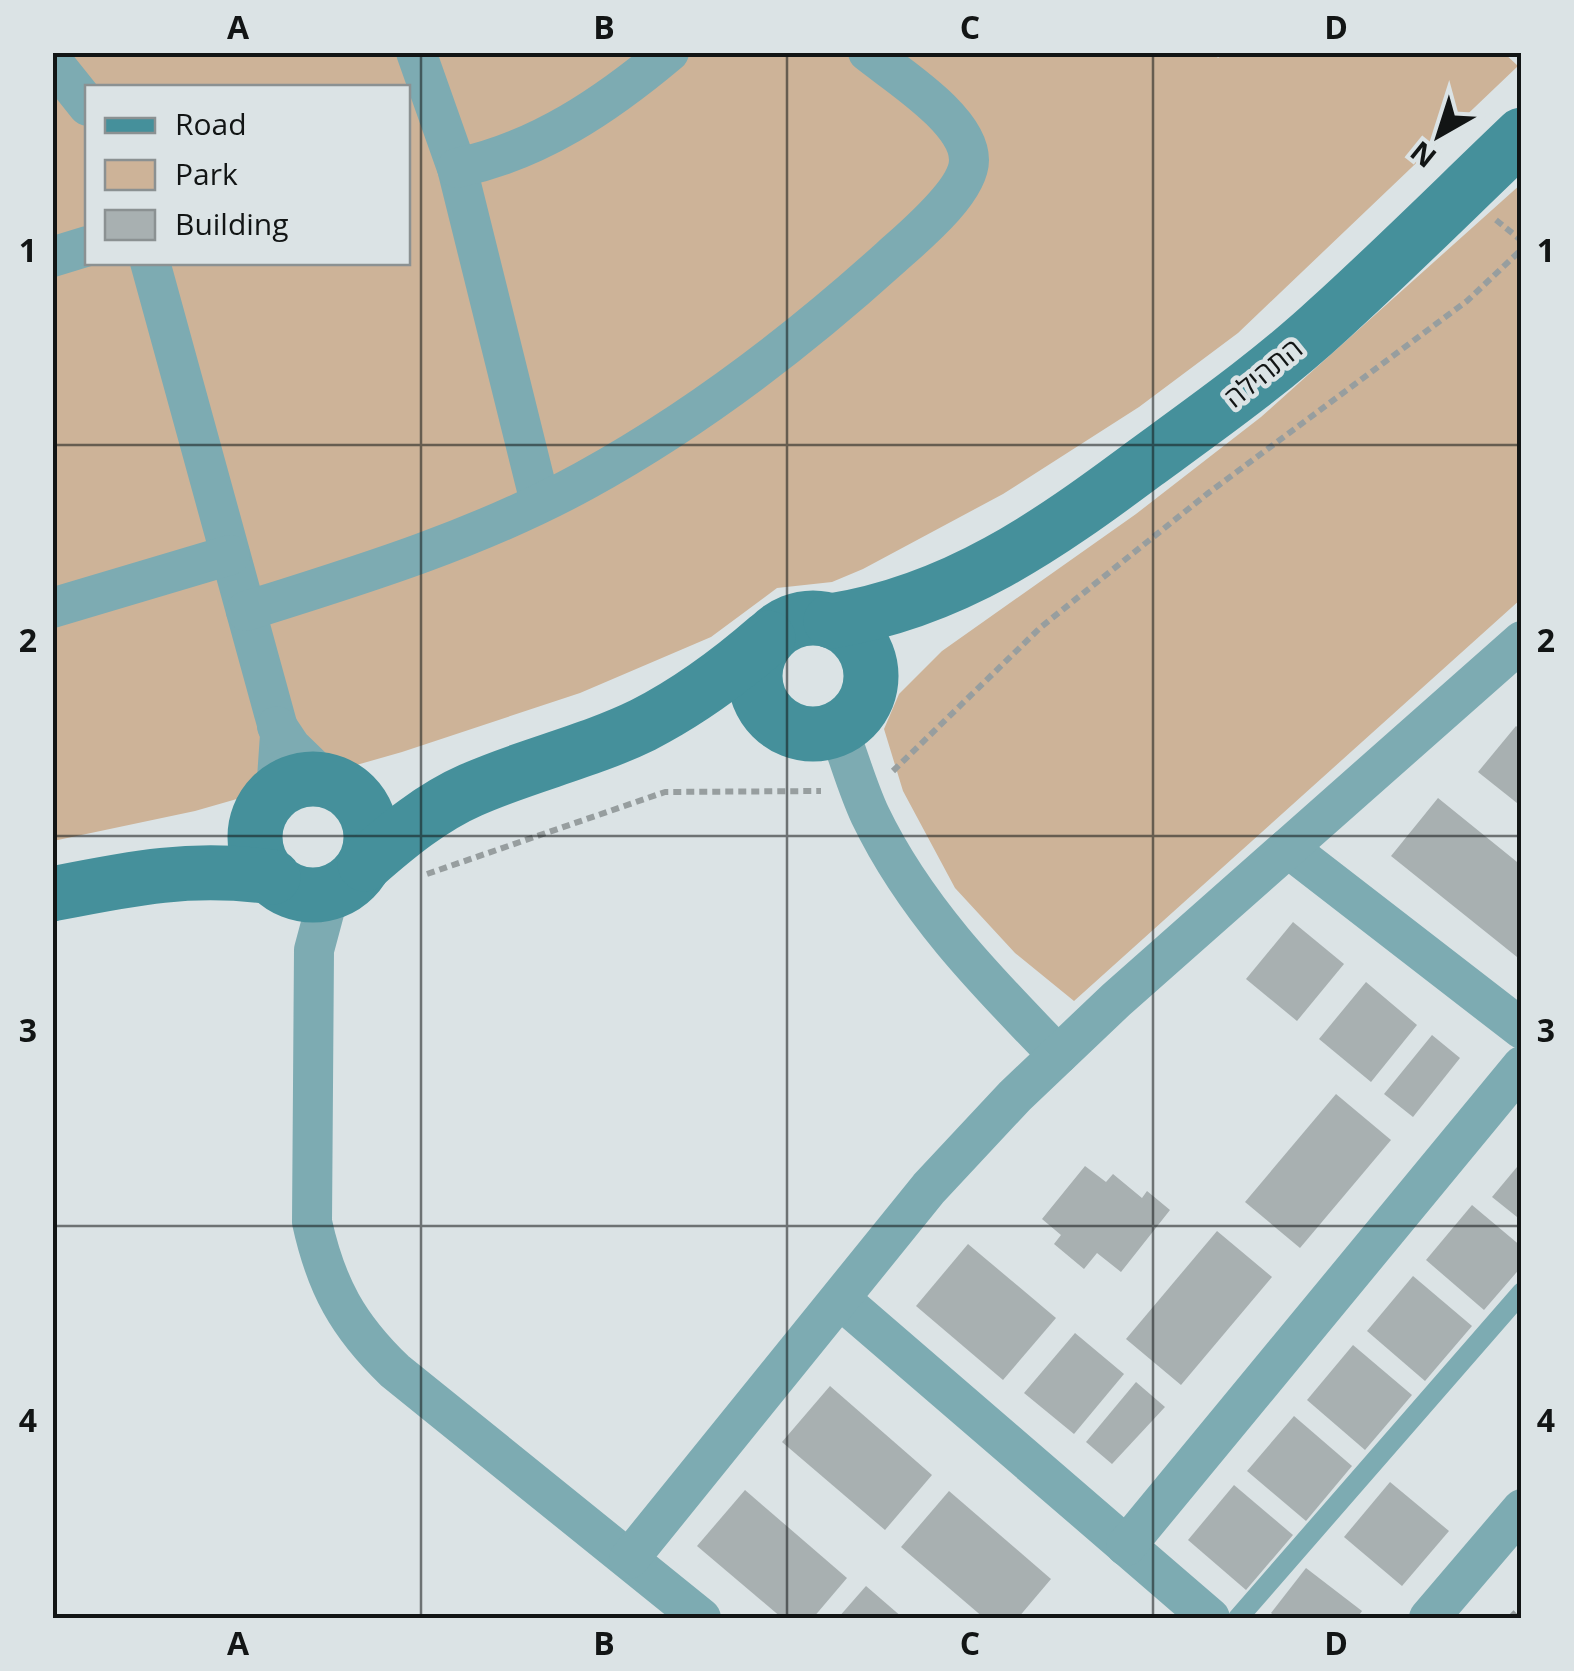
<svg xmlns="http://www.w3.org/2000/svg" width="1574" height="1671" font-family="'Open Sans','Noto Sans Hebrew',sans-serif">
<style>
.green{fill:#cdb398;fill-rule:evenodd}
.building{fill:#a8b0b1}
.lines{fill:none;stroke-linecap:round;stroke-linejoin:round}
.path{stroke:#979e9f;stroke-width:6;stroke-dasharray:8 5;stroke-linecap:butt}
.lane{stroke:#7dabb2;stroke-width:20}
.street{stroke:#7dabb2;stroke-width:40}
.secondary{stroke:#45909b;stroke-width:55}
.grid{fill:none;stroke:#121515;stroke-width:2.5;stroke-opacity:0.55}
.labels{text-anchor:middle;stroke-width:9;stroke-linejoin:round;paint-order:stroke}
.street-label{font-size:28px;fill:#121515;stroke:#dbe3e5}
.neatline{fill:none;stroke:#121515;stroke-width:4}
.grid-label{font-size:32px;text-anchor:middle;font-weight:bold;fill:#121515}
</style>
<rect width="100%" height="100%" fill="#dbe3e5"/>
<g class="green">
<path d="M1213 52 1218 58 1224 52H1503L1518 66 1238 333 1139 407 1003 494 863 569 832 582 777 588 711 637 580 693 402 752 195 811 53 841 52 53ZM88 88H408V262H88Z"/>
<path d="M1521 184V599L1074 1001 1015 953 955 888 903 791 884 729 899 694 942 651 1136 514 1261 417Z"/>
</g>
<g class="building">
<path d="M1516 726 1522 731V807L1478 772Z"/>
<path d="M1438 798 1522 866V961L1391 856Z"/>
<path d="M1293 922 1344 964 1297 1021 1246 979Z"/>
<path d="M1366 982 1417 1025 1371 1082 1319 1039Z"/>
<path d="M1432 1035 1460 1058 1413 1117 1384 1094Z"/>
<path d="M1336 1094 1391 1140 1300 1248 1245 1202Z"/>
<path d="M1522 1161V1221L1492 1197Z"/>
<path d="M1085 1166 1106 1182 1113 1174 1142 1198 1147 1191 1170 1210 1121 1272 1097 1253 1084 1269 1054 1244 1061 1235 1042 1219Z"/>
<path d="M1472 1205 1522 1247V1266L1484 1310 1426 1260Z"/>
<path d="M1217 1231 1272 1277 1181 1385 1126 1339Z"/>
<path d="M968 1244 1056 1318 1003 1380 916 1306Z"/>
<path d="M1413 1276 1472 1326 1425 1381 1367 1331Z"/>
<path d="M1075 1333 1124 1374 1074 1434 1024 1393Z"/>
<path d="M1353 1345 1412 1395 1365 1450 1307 1400Z"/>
<path d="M1136 1382 1165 1407 1112 1464 1086 1442Z"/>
<path d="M830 1386 932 1475 885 1530 782 1442Z"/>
<path d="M1294 1416 1352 1466 1306 1521 1247 1471Z"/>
<path d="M1390 1482 1449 1531 1402 1586 1344 1537Z"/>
<path d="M1234 1485 1293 1535 1246 1590 1188 1540Z"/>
<path d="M745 1490 847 1578 813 1618H782L697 1546Z"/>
<path d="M949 1491 1051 1579 1018 1618H984L901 1547Z"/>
<path d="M1306 1568 1362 1611 1357 1618H1277L1271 1613Z"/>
<path d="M866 1586 903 1618H838Z"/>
</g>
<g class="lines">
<g class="path">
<path d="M1496 220 1522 241"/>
<path d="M893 771 1041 627 1207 494 1467 301 1522 249"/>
<path d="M427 874 665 792 821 791"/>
<path d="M1510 1618 1522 1606"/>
</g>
<path class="lane" d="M1238 1618 1522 1292"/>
<g class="street">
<path d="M416 52 457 168 540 502"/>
<path d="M52 61 88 106"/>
<path d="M457 168C538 151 606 105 669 52"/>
<path d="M52 257 88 246"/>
<path d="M150 262 280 735 276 793"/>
<path d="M52 608 230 555"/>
<path d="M246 611C361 575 478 539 584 481 695 420 796 343 890 258 912 238 969 192 969 160 969 120 898 76 868 52"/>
<path d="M277 726 291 747 326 781"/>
<path d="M838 729C849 757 857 787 870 815 915 909 987 982 1058 1055"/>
<path d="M1288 848 1522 1029"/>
<path d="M337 891 325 909 314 950 312 1222C326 1286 348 1326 395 1371L701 1618"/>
<path d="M840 1299 1210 1618"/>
<path d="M1126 1546 1522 1066"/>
<path d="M629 1559 929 1188 1015 1096 1116 1000 1522 641"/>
<path d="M1429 1618 1522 1509"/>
</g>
<g class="secondary">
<circle cx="813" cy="676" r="58"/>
<path d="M831 621C955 601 1047 536 1145 463 1208 417 1273 371 1330 318 1395 259 1458 196 1522 135"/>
<circle cx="313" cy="837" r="58"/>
<path d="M365 864C397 836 432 807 471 790 527 765 588 752 643 725 690 701 729 672 768 638"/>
<path d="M52 894C132 878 191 866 273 877"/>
</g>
</g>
<path class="grid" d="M421 52V1618M787 52V1618M1153 52V1618M52 445H1522M52 836H1522M52 1226H1522"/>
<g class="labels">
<g class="street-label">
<text transform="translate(1263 373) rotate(-39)" y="10">התהילה</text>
</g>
</g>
<rect width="1574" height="1671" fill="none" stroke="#dbe3e5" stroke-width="110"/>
<rect x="85" y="85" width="325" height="180" fill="#dbe3e5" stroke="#8b9192" stroke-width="2.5"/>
<rect x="105" y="118" width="50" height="15" fill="#45909b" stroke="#8b9192" stroke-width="2.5"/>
<text x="175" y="135" font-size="30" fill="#121515">Road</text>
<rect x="105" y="160" width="50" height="30" fill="#cdb398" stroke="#8b9192" stroke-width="2.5"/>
<text x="175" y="185" font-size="30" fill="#121515">Park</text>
<rect x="105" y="210" width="50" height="30" fill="#a8b0b1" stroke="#8b9192" stroke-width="2.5"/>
<text x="175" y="235" font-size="30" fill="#121515">Building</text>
<g transform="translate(1439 135) rotate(219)" stroke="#dbe3e5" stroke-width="8" paint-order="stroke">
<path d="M0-8L18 38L0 25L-18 38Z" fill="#121515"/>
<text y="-15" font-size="28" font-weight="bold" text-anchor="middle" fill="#121515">N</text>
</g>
<rect x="55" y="55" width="1464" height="1561" class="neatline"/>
<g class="grid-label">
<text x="238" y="39">A</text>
<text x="604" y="39">B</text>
<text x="970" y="39">C</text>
<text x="1336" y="39">D</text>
<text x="28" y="262">1</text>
<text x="1546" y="262">1</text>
<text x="28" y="652">2</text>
<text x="1546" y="652">2</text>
<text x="28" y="1042">3</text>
<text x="1546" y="1042">3</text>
<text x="28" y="1432">4</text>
<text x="1546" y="1432">4</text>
<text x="238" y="1655">A</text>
<text x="604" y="1655">B</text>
<text x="970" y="1655">C</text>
<text x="1336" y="1655">D</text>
</g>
</svg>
